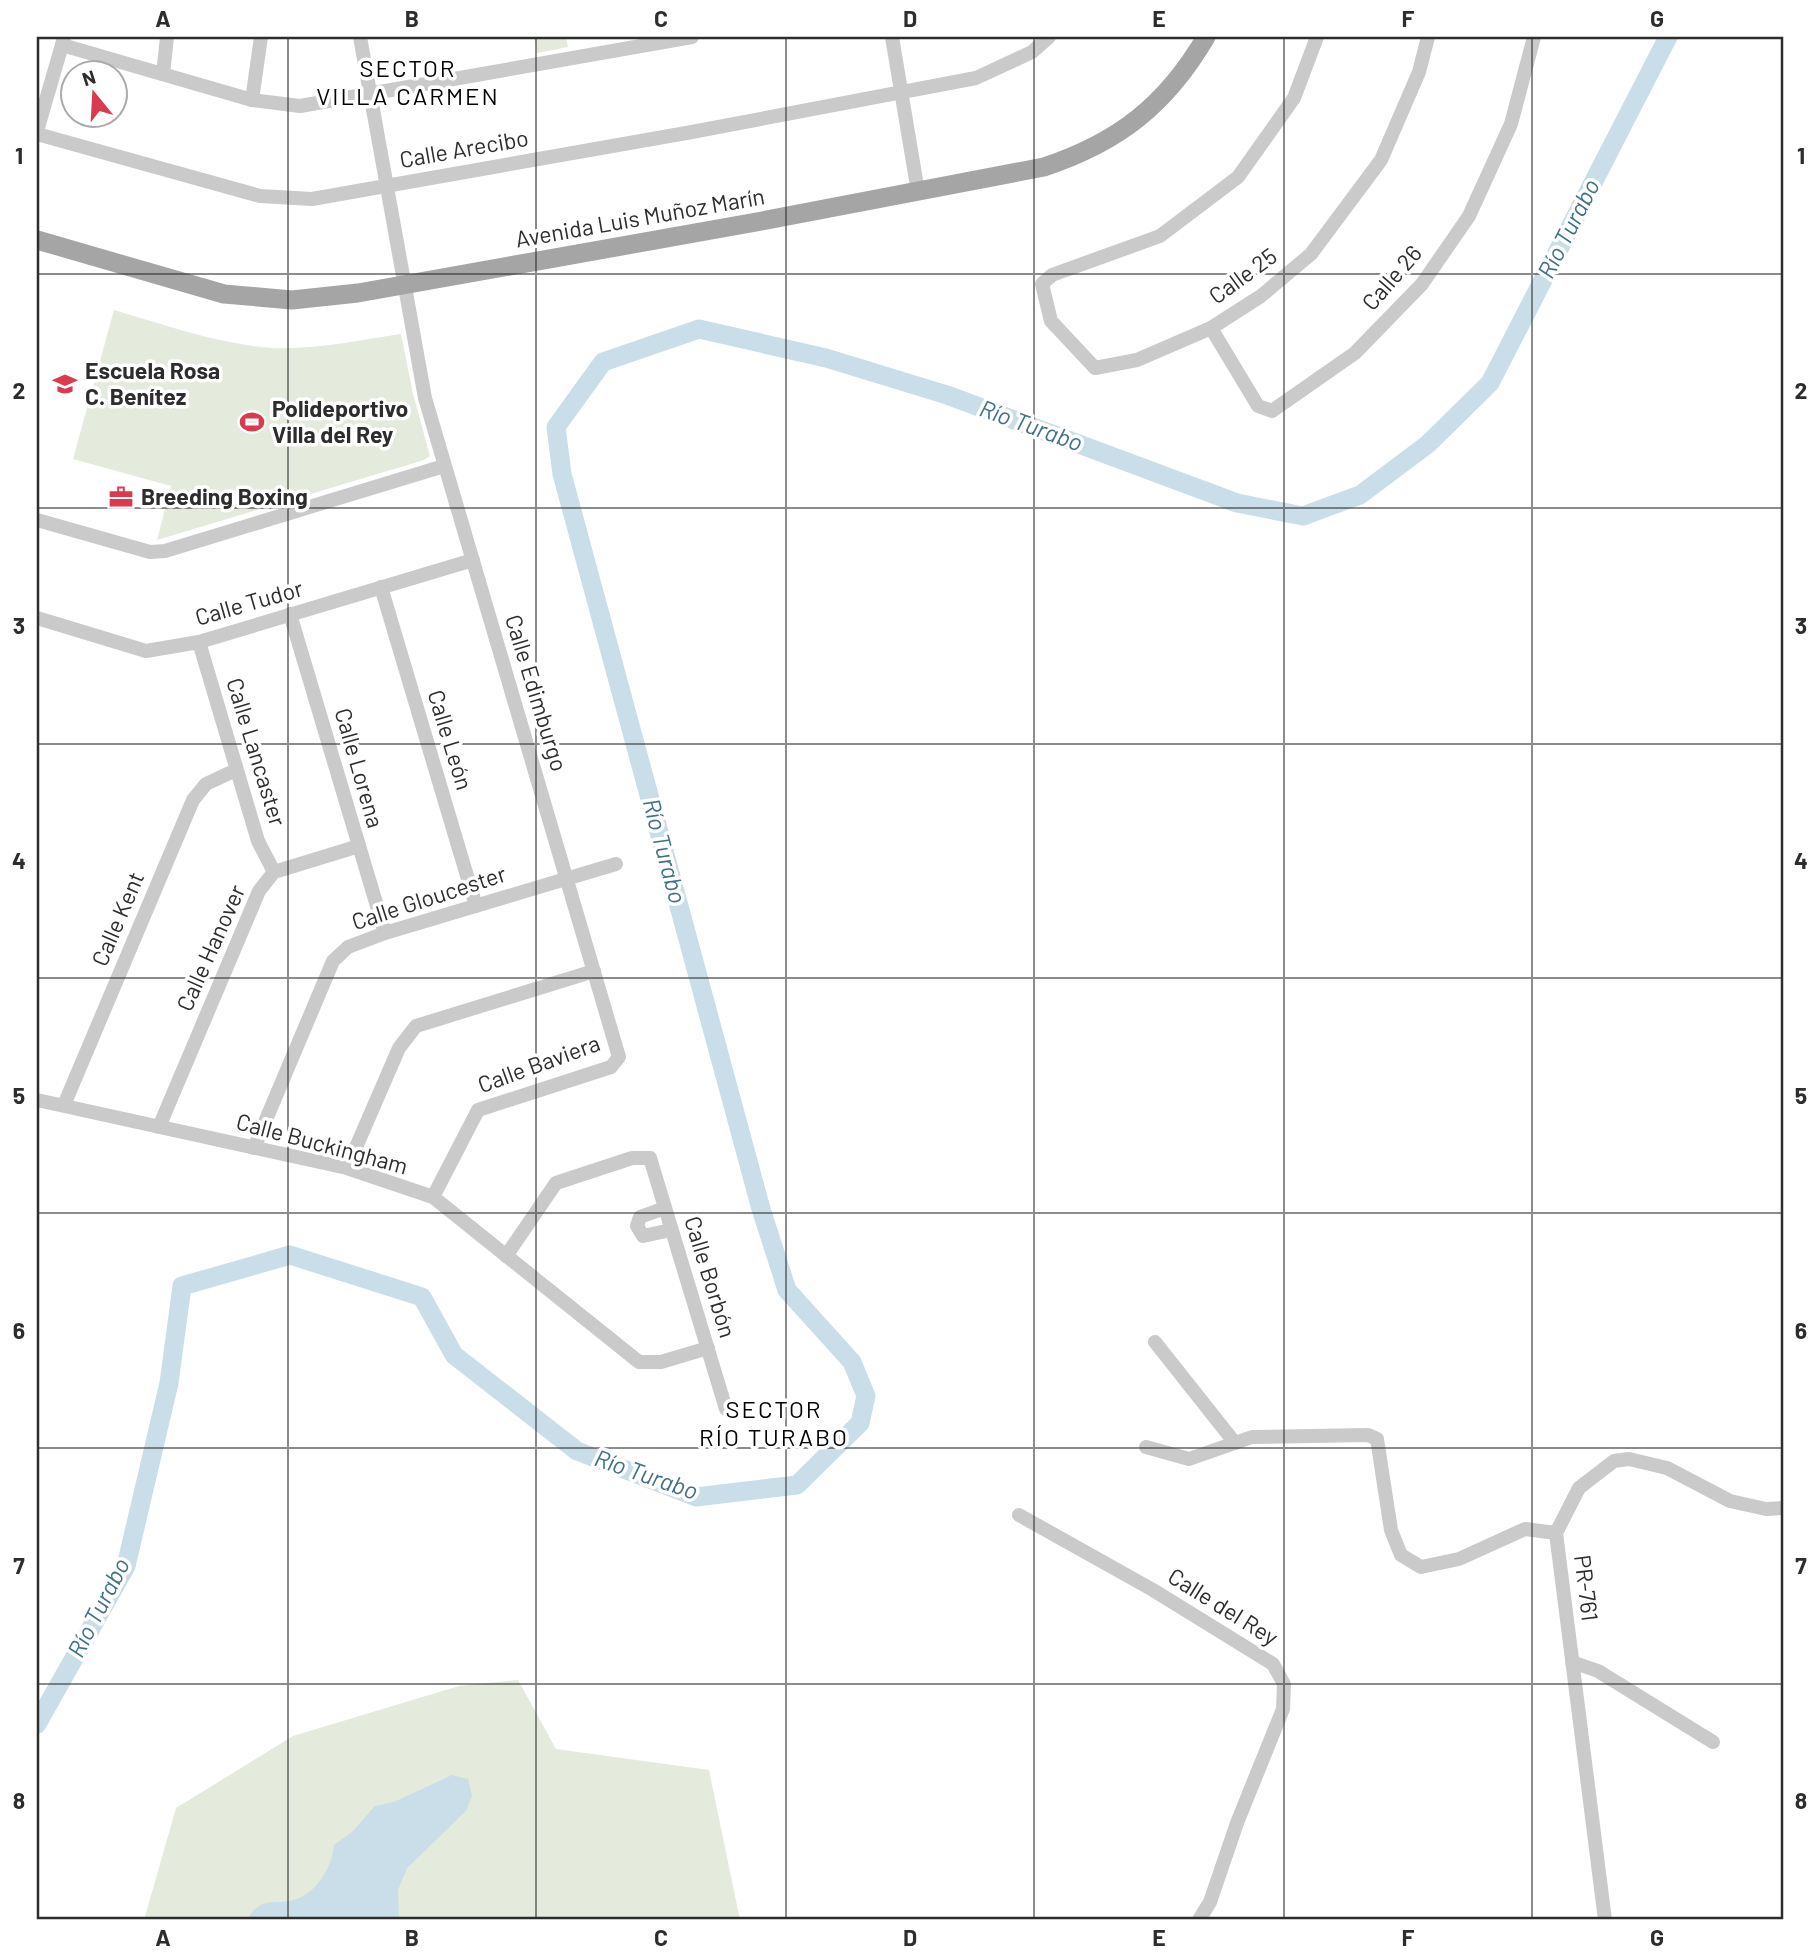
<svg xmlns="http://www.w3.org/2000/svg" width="1820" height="1957" font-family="Barlow,sans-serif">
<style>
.green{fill:#e4eadc}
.water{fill:#c9dee9}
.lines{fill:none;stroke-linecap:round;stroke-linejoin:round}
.river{stroke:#c9dee9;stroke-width:19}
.minor{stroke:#cacaca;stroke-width:14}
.major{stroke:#a5a5a5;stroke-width:19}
.grid{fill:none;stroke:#2d2d2d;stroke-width:2;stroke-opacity:0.55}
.labels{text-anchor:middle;stroke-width:7;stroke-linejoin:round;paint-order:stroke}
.street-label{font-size:23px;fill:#2d2d2d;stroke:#fff}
.poi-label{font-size:23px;font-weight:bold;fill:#2d2d2d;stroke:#fff;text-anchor:start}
.neighbourhood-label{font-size:24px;letter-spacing:2px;fill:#000;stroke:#fff}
.water-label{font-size:24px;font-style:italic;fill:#41718a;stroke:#fff}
.neatline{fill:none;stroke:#2d2d2d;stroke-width:2.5}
.grid-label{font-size:23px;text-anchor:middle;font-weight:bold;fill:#2d2d2d}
</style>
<rect width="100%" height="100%" fill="#fff"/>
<g class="green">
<path d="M534 37H566L568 47 537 53Z"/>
<path d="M114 310C165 325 218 344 272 348 315 350 359 340 401 334L413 394 430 456 424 460 157 540 171 486 73 459Z"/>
<path d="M518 1680 556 1749 709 1770 740 1920H144L176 1808 293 1736 459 1686Z"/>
</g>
<path class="water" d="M452 1775 468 1779 472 1796 466 1811 407 1868 398 1890 399 1920H247C264 1892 276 1908 299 1898 319 1889 332 1866 334 1845L352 1832 375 1806 394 1802Z"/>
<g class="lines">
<path class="river" d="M37 1724 126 1566 169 1383 182 1286 290 1255 422 1297 454 1355 577 1451 696 1497 797 1485 860 1423 866 1396 852 1362 787 1290 761 1209 562 474 556 427 603 362 699 329 826 358 947 395 1237 503 1303 516 1360 495 1428 444 1490 383 1668 37"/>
<g class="minor">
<path d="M360 37 425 398 619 1057 611 1067 478 1110 433 1197"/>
<path d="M892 37 918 192"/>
<path d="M1317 37 1294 98 1238 177 1160 236 1052 275 1042 284 1051 321 1095 368 1137 360 1211 328 1261 296 1311 254 1381 160 1419 72 1428 37"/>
<path d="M62 45 252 100 300 106 692 37"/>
<path d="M163 74 167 37"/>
<path d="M252 100 261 37"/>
<path d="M37 131 64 38"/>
<path d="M37 134 260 196 312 199 692 132 976 78 1032 52 1049 37"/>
<path d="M1211 328 1258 406 1272 411 1355 353 1422 284 1469 216 1511 124 1534 37"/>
<path d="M37 520 150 552 165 551 444 466"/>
<path d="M381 587 476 906"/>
<path d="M290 614 385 933"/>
<path d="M37 618 146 651 199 642 473 560"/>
<path d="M199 642 258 841 274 872"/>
<path d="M37 1100 347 1168 433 1197 639 1362H661L708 1348"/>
<path d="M64 1105 193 800 206 784 236 770"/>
<path d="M159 1127 259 891 274 872 359 846"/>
<path d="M254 1148 333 961 348 947 385 933 616 864"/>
<path d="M347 1168 399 1048 416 1026 594 971"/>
<path d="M665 1208 640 1217 637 1226 643 1236 671 1230"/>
<path d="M506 1256 556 1183 632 1158H650L726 1409"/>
<path d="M1155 1342 1235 1443"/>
<path d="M1146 1447 1189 1459 1252 1437 1368 1435 1377 1439 1391 1530 1401 1555 1421 1567 1459 1559 1525 1529 1556 1533"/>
<path d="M1019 1515 1153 1590 1273 1664 1284 1684 1283 1709 1237 1823 1210 1902 1199 1920"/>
<path d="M1572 1662 1598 1671 1713 1742"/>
<path d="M1605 1920 1556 1533 1579 1488 1614 1461 1629 1459 1667 1468 1730 1501 1766 1509 1783 1508"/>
</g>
<path class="major" d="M37 240 224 294 292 300 358 293 762 221 1044 167C1119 142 1166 105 1206 37"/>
</g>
<path class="grid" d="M288 37V1920M536 37V1920M786 37V1920M1034 37V1920M1284 37V1920M1532 37V1920M37 274H1783M37 508H1783M37 744H1783M37 978H1783M37 1213H1783M37 1448H1783M37 1684H1783"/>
<defs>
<g id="school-bare" transform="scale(1.89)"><path d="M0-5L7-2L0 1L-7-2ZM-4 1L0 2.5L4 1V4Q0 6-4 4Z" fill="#d93a4e" stroke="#fff" stroke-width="2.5" paint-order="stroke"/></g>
<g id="stadium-bare" transform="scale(1.89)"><path d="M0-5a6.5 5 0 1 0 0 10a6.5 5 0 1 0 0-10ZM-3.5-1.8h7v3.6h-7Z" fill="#d93a4e" stroke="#fff" stroke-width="2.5" paint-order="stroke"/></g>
<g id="office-bare" transform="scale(1.89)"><path d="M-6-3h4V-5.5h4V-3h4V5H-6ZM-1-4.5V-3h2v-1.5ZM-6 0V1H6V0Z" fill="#d93a4e" stroke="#fff" stroke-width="2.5" paint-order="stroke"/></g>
</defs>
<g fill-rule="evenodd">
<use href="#school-bare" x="65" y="384"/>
<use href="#stadium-bare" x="252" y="422"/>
<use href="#office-bare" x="121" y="497"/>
</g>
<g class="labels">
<g class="street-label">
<text transform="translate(464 149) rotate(-10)" y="8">Calle Arecibo</text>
<text transform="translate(640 218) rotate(-10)" y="8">Avenida Luis Muñoz Marín</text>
<text transform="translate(1243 276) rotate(-36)" y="8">Calle 25</text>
<text transform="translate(1392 278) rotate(-49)" y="8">Calle 26</text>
<text transform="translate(249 603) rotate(-16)" y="8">Calle Tudor</text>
<text transform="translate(536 693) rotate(73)" y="8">Calle Edimburgo</text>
<text transform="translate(450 740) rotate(73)" y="8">Calle León</text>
<text transform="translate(256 752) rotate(73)" y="8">Calle Lancaster</text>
<text transform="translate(359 768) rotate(74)" y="8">Calle Lorena</text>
<text transform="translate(429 898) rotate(-18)" y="8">Calle Gloucester</text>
<text transform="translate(118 919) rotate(-67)" y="8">Calle Kent</text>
<text transform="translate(211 948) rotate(-66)" y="8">Calle Hanover</text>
<text transform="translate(539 1064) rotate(-20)" y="8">Calle Baviera</text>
<text transform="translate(322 1144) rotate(15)" y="8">Calle Buckingham</text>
<text transform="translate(710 1277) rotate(73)" y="8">Calle Borbón</text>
<text transform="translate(1586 1588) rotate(83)" y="8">PR-761</text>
<text transform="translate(1223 1607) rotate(32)" y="8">Calle del Rey</text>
</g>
<g class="poi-label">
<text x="85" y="379">Escuela Rosa<tspan x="85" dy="26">C. Benítez</tspan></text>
<text x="272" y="417">Polideportivo<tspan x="272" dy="26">Villa del Rey</tspan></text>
<text x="141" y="505">Breeding Boxing</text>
</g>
<g class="neighbourhood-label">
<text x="408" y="77">SECTOR<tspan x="408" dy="28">VILLA CARMEN</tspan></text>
<text x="774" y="1418">SECTOR<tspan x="774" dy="28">RÍO TURABO</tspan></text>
</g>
<g class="water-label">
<text transform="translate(1569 229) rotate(-63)" y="8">Río Turabo</text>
<text transform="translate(1031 426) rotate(20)" y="8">Río Turabo</text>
<text transform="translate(664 851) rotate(75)" y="8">Río Turabo</text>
<text transform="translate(646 1475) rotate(19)" y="8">Río Turabo</text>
<text transform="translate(99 1608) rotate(-63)" y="8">Río Turabo</text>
</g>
</g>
<rect width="1820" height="1957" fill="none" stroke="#ffffff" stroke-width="77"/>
<g transform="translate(94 94) rotate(342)"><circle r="33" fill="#ffffff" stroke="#ababab" stroke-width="2"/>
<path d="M0-5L12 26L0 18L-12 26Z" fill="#d93a4e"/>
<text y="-10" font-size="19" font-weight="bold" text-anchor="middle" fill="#2d2d2d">N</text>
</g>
<rect x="38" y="38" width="1744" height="1880" class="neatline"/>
<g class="grid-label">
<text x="163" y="27">A</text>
<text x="412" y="27">B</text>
<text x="661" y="27">C</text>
<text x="910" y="27">D</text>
<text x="1159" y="27">E</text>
<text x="1408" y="27">F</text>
<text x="1657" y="27">G</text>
<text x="19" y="164">1</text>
<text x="1801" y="164">1</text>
<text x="19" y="399">2</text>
<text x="1801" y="399">2</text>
<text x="19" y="634">3</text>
<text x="1801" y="634">3</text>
<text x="19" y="869">4</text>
<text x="1801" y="869">4</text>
<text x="19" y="1104">5</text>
<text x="1801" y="1104">5</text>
<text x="19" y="1339">6</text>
<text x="1801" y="1339">6</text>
<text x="19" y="1574">7</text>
<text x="1801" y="1574">7</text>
<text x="19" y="1809">8</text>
<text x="1801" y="1809">8</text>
<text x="163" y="1946">A</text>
<text x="412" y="1946">B</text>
<text x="661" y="1946">C</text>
<text x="910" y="1946">D</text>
<text x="1159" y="1946">E</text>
<text x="1408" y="1946">F</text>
<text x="1657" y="1946">G</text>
</g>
</svg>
